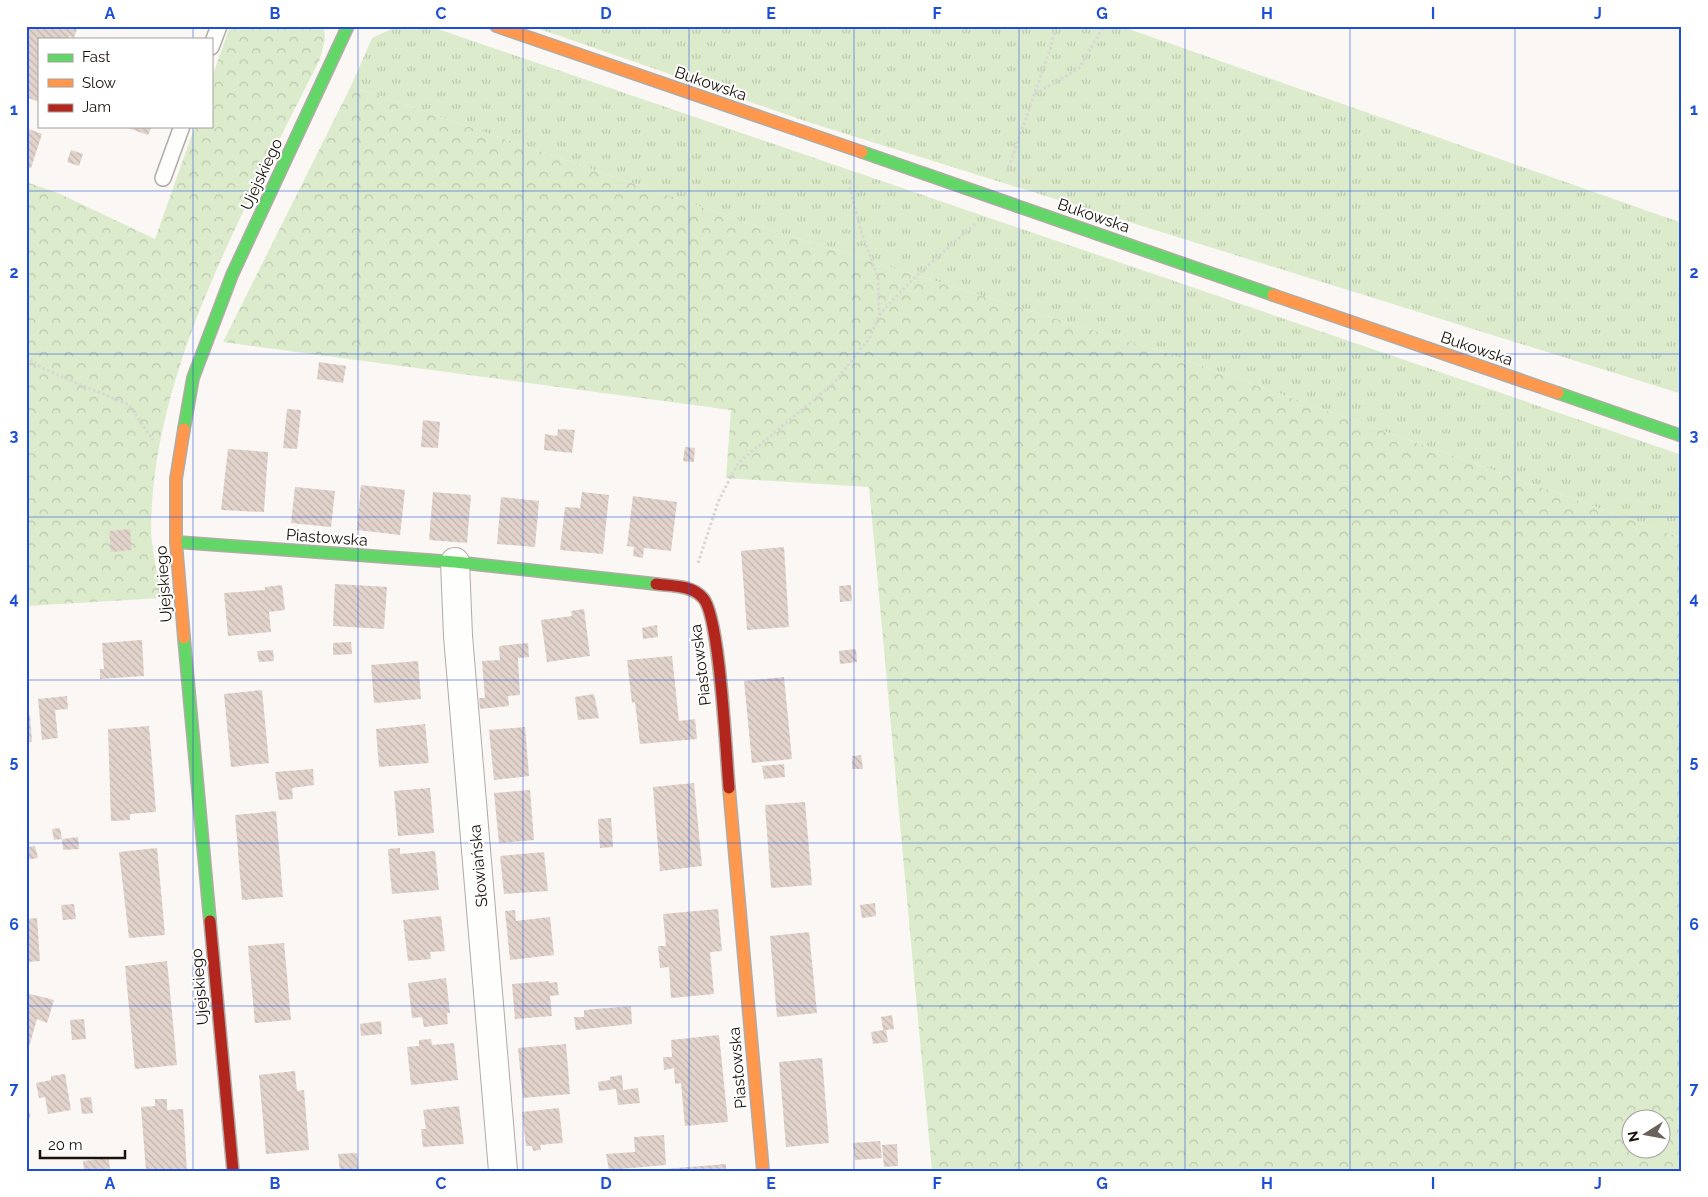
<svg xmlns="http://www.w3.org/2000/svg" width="1708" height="1197" font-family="Raleway,sans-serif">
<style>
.grass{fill:url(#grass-tufts)}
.forest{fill:url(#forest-crowns);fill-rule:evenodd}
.building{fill:url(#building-back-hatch)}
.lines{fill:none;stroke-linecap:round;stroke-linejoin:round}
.lane-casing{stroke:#b1aba6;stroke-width:18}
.street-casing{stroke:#b1aba6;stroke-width:30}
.fast-casing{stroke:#b1aba6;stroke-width:14}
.slow-casing{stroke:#b1aba6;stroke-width:14}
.jam-casing{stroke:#b1aba6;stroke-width:14}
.path{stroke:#d8d7d6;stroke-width:3;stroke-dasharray:2.5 2.5;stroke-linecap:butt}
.lane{stroke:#fefefd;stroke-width:15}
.street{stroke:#fefefd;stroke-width:28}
.fast{stroke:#63d668;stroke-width:11}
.slow{stroke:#ff974d;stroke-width:11}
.jam{stroke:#b3261e;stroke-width:11}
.grid{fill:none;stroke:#1d4ed8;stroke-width:1;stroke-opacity:0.55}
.labels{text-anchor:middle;stroke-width:4;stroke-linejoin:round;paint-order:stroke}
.street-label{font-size:16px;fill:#1b100a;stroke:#fff}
.neatline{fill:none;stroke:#1d4ed8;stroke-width:2}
.grid-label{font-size:16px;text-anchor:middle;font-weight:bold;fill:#1d4ed8}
</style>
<defs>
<pattern id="grass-tufts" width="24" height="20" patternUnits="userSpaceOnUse" patternTransform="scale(1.25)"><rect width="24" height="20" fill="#dcebcc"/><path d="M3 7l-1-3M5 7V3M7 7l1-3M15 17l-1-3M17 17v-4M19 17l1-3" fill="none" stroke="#bcc8ae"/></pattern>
<pattern id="forest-crowns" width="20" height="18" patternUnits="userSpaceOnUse" patternTransform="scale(1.25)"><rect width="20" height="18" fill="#dcebcc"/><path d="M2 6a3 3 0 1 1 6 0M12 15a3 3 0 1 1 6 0" fill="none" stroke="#bcc8ae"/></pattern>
<pattern id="building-back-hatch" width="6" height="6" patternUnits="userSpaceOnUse" patternTransform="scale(1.25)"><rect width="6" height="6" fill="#e2d4cc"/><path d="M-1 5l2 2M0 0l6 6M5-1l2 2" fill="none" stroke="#c1b5ae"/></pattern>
</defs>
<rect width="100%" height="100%" fill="#faf7f4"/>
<g class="grass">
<path d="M398 26H429L1682 455V538L1169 354 745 222 351 86 372 38Z"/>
<path d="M531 26H1120L1682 223V394L811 123Z"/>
</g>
<g class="forest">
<path d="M230 26H324L325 39 320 59C249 202 154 363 151 526 151 550 158 575 162 598L26 606V182L58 193 155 239 195 126H211V80Z"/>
<path d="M351 86 745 222 1169 354 1682 538V1171H932L869 487 726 478 731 410 223 342ZM1630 1120H1660V1150H1630Z"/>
</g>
<g class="building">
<path d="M26 26H78L74 38 69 36 68 39H39V102L26 97Z"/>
<path d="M122 126H152L148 135Z"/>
<path d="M26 128 42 134 31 168 26 167Z"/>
<path d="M71 150 83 154 79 166 67 162Z"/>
<path d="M319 362 346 366 343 383 317 379Z"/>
<path d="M287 409 301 410 297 449 283 448Z"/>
<path d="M423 420 440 422 438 448 421 447Z"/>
<path d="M558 429 575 430 572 453 544 450 545 434 557 436Z"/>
<path d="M685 447 695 448 694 462 683 461Z"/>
<path d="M228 449 268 452 264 512 221 510Z"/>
<path d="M361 485 405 490 400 535 357 530Z"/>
<path d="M295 487 335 491 331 527 291 523Z"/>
<path d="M433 492 471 495 467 543 429 540Z"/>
<path d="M582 492 609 495 603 554 560 550 565 507 580 508Z"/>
<path d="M633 496 677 502 671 551 644 548 643 558 633 556 634 547 627 546Z"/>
<path d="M501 497 539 501 535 547 497 544Z"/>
<path d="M130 529 132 550 111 552 109 531Z"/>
<path d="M784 547 789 627 747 630 741 551Z"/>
<path d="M335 584 387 587 384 629 333 626Z"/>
<path d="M282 585 285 610 269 612 271 632 228 636 224 593 265 590V587Z"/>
<path d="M851 585 852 601 840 602 839 586Z"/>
<path d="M584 609 590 656 547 662 541 620 572 616 571 611Z"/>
<path d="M657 625 658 637 643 639 642 628Z"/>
<path d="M142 640 144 676 100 679V669H104L102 643Z"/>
<path d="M351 642 352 654 333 655V643Z"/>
<path d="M528 643 529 657 518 658 520 695 508 696 509 706 480 709 479 698H485L482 661 500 660 499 646Z"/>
<path d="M856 649 857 662 840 664 839 651Z"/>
<path d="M273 650 274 661 259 662 257 651Z"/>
<path d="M672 656 679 721 695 719 697 739 640 744 635 702 632 703 627 660Z"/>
<path d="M418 661 421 699 374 703 371 665Z"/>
<path d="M784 677 792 759 752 763 744 681Z"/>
<path d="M262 690 269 763 231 767 224 694Z"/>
<path d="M594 694 599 718 578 720 575 697Z"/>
<path d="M67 696 68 709 55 710 58 738 42 740 38 699Z"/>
<path d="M26 715H30L32 742H26Z"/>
<path d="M425 724 429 763 379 767 376 729Z"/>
<path d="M149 726 156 812 130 814V820L111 821 108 729Z"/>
<path d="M525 727 529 776 494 780 489 730Z"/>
<path d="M861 755 863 769H852V756Z"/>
<path d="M784 764 785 777 764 779 762 766Z"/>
<path d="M313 769 314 785 292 788 293 799 279 800 275 772Z"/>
<path d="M694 783 702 866 660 871 653 787Z"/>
<path d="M430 788 434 833 398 836 394 791Z"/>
<path d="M530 790 534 840 499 843 494 793Z"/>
<path d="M805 802 812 885 771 888 765 805Z"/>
<path d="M276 811 283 897 242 900 235 815Z"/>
<path d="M611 818 613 847 600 848 598 819Z"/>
<path d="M60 828 62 839 54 840 52 829Z"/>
<path d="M78 837 79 849 63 850 62 839Z"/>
<path d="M35 846 38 858 26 860V847Z"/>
<path d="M157 848 165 935 129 938 119 852Z"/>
<path d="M400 848V854L435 851 439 890 392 894 388 849Z"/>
<path d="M544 852 548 891 504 894 500 856Z"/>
<path d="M875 903 876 916 862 918 860 905Z"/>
<path d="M74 904 76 919 63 920 61 905Z"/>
<path d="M718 909 722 951 710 952 714 994 671 998 669 967 660 968 658 946H666L663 914Z"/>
<path d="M515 910 516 921 550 917 554 955 510 960 505 911Z"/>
<path d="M441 916 445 951 430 952 431 959 408 961 403 920Z"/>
<path d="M37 918 40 961 26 962V919Z"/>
<path d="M809 932 817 1013 777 1017 770 936Z"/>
<path d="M284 943 291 1020 255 1023 248 946Z"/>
<path d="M167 961 177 1065 135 1069 125 966Z"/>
<path d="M446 978 450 1013H447L448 1024 424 1027 422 1017 412 1018 408 983Z"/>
<path d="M549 981V983L557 982 559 995 550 996 552 1016 515 1019 512 984Z"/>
<path d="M26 993 54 1000 47 1023 37 1019 27 1054Z"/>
<path d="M631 1006 632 1024 576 1030 574 1017H584V1010Z"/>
<path d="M892 1015 894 1029 886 1030 888 1042 873 1044 871 1032 883 1030 881 1017Z"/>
<path d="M84 1019 86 1039 72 1040 70 1020Z"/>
<path d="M381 1021 382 1034 361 1036 360 1024Z"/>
<path d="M719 1035 728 1122 685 1126 681 1083 675 1084 674 1068 664 1070 663 1057H672L671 1040Z"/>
<path d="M431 1039 432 1045 454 1043 458 1080 411 1085 407 1047 419 1046V1040Z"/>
<path d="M566 1044 570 1094 523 1098 518 1048Z"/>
<path d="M822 1058 829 1143 786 1147 779 1062Z"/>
<path d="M295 1071 297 1091 304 1090 309 1150 266 1154 259 1075Z"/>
<path d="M65 1074 71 1110 48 1114 45 1097 39 1098 36 1083 51 1080V1076Z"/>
<path d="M622 1075 623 1090 638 1088 640 1103 618 1105 616 1089 599 1091 598 1082 610 1080V1077Z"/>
<path d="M91 1097 93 1113 82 1114 80 1098Z"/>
<path d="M155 1099H167V1110L183 1109 187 1171H146L141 1107 155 1106Z"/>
<path d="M459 1106 464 1144 423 1147 421 1129H426L423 1110Z"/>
<path d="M559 1108 563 1143 540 1145 541 1150 533 1151 532 1146H526L522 1112Z"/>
<path d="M26 1112 31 1114 26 1126Z"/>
<path d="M664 1135 666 1165 609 1170 606 1154 635 1152 634 1137Z"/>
<path d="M880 1141 882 1158 855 1160 853 1143Z"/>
<path d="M897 1144 898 1166 884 1167 882 1145Z"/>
<path d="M357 1153 359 1171H340L338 1154Z"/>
<path d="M109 1158 110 1171H84L83 1161Z"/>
<path d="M726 1164V1171H665V1169Z"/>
</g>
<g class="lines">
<g class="lane-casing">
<g id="lane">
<path d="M211 47 219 26"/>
<path d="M163 178 182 126"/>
</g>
</g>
<g class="street-casing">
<path id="street" d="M455 562 458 636 503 1171"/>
</g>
<g class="fast-casing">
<g id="fast">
<path d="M862 152 1273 295"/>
<path d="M1558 393 1682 436"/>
<path d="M184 429 193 378 232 275 348 26"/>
<path d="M176 542 455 562 656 584"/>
<path d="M184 638 210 921"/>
</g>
</g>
<g class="slow-casing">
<g id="slow">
<path d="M496 26 862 152"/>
<path d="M1273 295 1558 393"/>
<path d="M184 638 176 542V479L184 429"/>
<path d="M729 788 763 1171"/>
</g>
</g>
<g class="jam-casing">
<g id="jam">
<path d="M656 584C672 586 692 585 703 598 720 616 726 755 729 788"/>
<path d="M210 921 233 1171"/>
</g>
</g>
<g class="path">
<path d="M1035 94 1079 68 1104 26"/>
<path d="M1007 172 1051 47 1056 26"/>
<path d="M879 315 912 280 977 222"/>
<path d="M26 357 42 368 129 405 153 440"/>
<path d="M698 563 718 502 738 463 834 383 870 337 879 315 878 277 862 234 850 189 851 179"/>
</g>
<use href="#lane" class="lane"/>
<use href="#street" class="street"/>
<use href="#fast" class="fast"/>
<use href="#slow" class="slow"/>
<use href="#jam" class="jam"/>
</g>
<path class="grid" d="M193 26V39M358 26V1171M523 26V1171M689 26V1171M854 26V1171M1019 26V1171M1185 26V1171M1350 26V1171M1515 26V1171M193 126V1171M26 191H1682M26 354H1682M26 517H1682M26 680H1682M26 843H1682M26 1006H1682"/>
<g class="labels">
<g class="street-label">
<text transform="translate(711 83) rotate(19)" y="6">Bukowska</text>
<text transform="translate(261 174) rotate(-65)" y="6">Ujejskiego</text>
<text transform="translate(1094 215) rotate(19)" y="6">Bukowska</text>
<text transform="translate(1477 348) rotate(19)" y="6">Bukowska</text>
<text transform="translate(327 537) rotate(4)" y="6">Piastowska</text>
<text transform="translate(163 584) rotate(-94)" y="6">Ujejskiego</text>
<text transform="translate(700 665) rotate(-97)" y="6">Piastowska</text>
<text transform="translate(478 866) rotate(-95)" y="6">Słowiańska</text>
<text transform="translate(199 987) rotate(-95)" y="6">Ujejskiego</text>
<text transform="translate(737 1068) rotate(-95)" y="6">Piastowska</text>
</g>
</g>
<rect width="1708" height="1197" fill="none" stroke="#ffffff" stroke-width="55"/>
<rect x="38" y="38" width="175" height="90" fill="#ffffff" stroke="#a49f9d"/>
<rect x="48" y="54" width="25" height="8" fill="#63d668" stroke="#a49f9d"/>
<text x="82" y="62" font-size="15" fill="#1b100a">Fast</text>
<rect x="48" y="79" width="25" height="8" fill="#ff974d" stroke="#a49f9d"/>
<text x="82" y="88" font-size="15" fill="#1b100a">Slow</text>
<rect x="48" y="104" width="25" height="8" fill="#b3261e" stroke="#a49f9d"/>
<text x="82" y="112" font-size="15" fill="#1b100a">Jam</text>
<g transform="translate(1646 1134) rotate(259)"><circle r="24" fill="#ffffff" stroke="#a49f9d"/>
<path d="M0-4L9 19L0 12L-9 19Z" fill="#69615c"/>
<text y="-8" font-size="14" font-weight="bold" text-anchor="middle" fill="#1b100a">N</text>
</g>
<path d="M40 1150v8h85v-8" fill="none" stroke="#1b100a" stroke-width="2.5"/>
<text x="48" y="1150" font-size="15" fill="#1b100a" stroke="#ffffff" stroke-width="4" paint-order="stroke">20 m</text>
<rect x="28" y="28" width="1652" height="1142" class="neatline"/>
<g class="grid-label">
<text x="110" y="19">A</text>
<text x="275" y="19">B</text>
<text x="441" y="19">C</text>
<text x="606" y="19">D</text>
<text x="771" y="19">E</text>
<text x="937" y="19">F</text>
<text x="1102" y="19">G</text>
<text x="1267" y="19">H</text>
<text x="1433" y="19">I</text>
<text x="1598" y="19">J</text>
<text x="14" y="115">1</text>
<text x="1694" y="115">1</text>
<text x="14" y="278">2</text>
<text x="1694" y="278">2</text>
<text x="14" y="441">3</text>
<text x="1694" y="441">3</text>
<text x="14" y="604">4</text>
<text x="1694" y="604">4</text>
<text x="14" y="767">5</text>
<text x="1694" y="767">5</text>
<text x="14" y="930">6</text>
<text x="1694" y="930">6</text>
<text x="14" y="1094">7</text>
<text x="1694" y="1094">7</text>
<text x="110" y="1189">A</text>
<text x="275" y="1189">B</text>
<text x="441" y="1189">C</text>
<text x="606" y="1189">D</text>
<text x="771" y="1189">E</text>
<text x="937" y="1189">F</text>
<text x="1102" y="1189">G</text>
<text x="1267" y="1189">H</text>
<text x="1433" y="1189">I</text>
<text x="1598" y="1189">J</text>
</g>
</svg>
